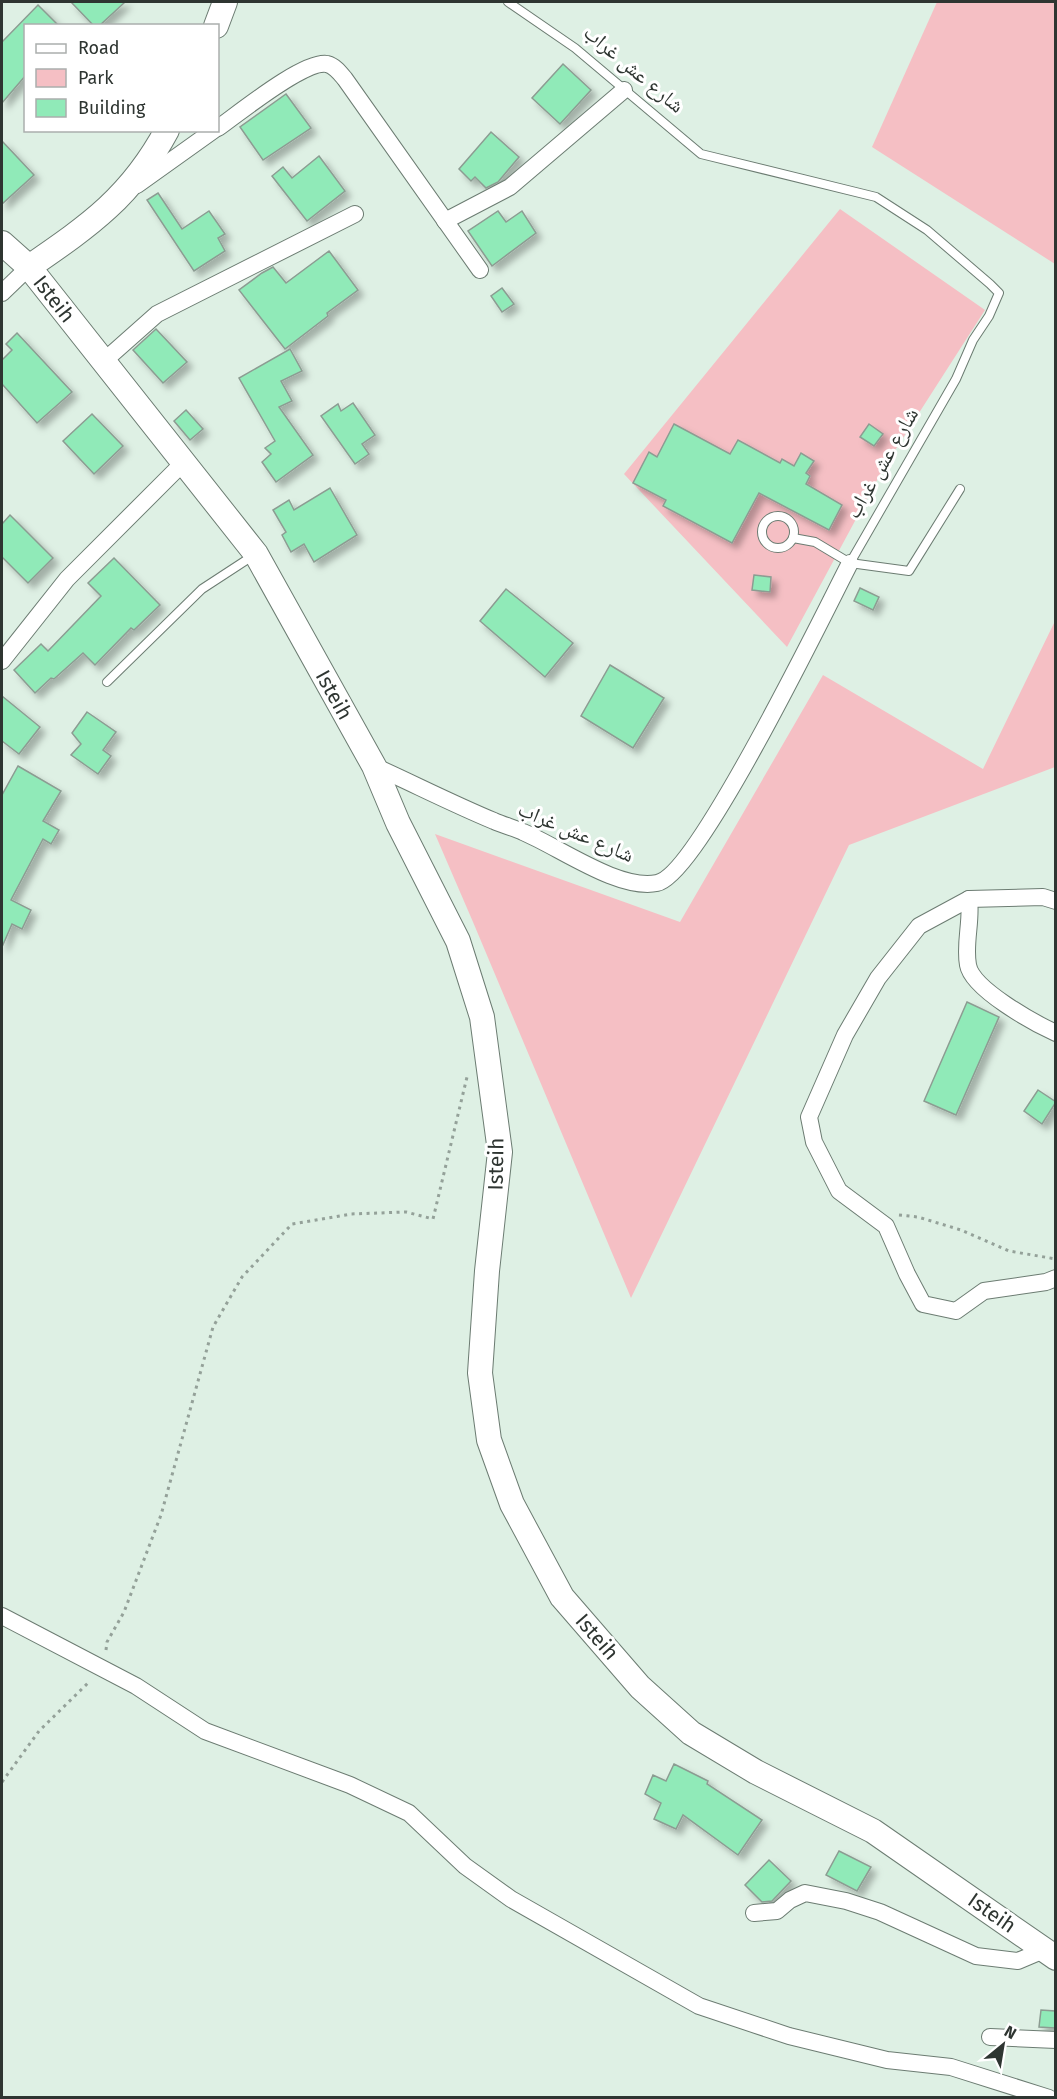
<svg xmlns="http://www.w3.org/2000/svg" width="1057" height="2099" font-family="'Fira Sans','Noto Naskh Arabic',sans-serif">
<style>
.green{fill:#f5bfc4}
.building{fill:#90eab8;stroke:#8c9c92;stroke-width:1.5;filter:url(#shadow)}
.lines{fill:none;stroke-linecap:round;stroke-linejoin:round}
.lane-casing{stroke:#6c7c72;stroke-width:10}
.street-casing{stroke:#6c7c72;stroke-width:18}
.secondary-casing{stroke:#6c7c72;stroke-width:26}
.path{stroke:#94a199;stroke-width:3;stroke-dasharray:3 4.5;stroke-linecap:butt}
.lane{stroke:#fff;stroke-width:8}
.street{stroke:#fff;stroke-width:16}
.secondary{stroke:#fff;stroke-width:24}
.labels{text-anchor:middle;stroke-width:6;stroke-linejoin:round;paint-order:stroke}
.street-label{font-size:21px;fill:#2e3531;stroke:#fff}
</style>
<defs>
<filter id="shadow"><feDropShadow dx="5.5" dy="5.5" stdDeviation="3" flood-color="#0004"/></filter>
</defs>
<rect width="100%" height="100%" fill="#def0e4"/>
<g class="green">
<path d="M937 2H1055V264L872 147Z"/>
<path d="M840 209 985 310 883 469 787 647 624 474Z"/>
<path d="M1055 621V767L849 845 631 1298 473 922 435 834 680 922 823 675 983 769Z"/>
</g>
<g class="building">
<path d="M71 2H125L99 26H94Z"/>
<path d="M38 5 59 26H26V75L2 103V42Z"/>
<path d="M563 64 591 90 560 124 532 98Z"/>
<path d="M286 94 311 128 263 160 240 127Z"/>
<path d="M491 132 519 157 498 182 486 188 475 177 471 181 459 169Z"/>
<path d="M2 141 34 175 2 204Z"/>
<path d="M319 156 345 191 307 221 272 176 283 167 292 178Z"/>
<path d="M158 193 182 229 209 211 225 234 218 238 225 251 194 271 147 200Z"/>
<path d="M498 211 506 222 522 211 536 233 492 266 468 231Z"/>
<path d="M329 251 358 290 327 313 328 316 285 349 239 290 262 273 273 267 286 283Z"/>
<path d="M502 288 514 304 502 312 491 296Z"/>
<path d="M156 329 187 362 163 383 133 350Z"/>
<path d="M17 333 72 392 37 423 2 384V360L12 350 6 344Z"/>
<path d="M290 349 302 371 281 381 292 401 279 407 313 455 276 482 262 462 271 454 265 448 275 441 239 378Z"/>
<path d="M353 403 375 435 362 444 369 454 355 464 321 416 338 404 341 411Z"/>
<path d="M186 410 203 429 190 440 174 421Z"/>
<path d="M92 414 123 446 94 474 63 441Z"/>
<path d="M674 424 730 454 738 440 780 463 782 459 794 466 801 453 814 461 806 473 810 476 806 484 842 505 829 530 759 493 732 543 663 506 666 500 633 483 649 452 657 457Z"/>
<path d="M869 424 883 434 874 446 860 437Z"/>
<path d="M330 488 357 535 314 562 304 544 291 552 282 535 286 532 273 510 289 500 294 510Z"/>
<path d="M10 515 53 558 28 583 2 557V524Z"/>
<path d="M114 558 160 605 134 630 131 628 95 665 83 653 54 679 51 678 35 693 14 670 41 644 48 651 101 596 88 583Z"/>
<path d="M754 575 771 577 770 592 752 590Z"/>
<path d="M860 588 879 597 873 610 854 601Z"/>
<path d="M506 589 573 643 545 677 480 621Z"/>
<path d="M610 665 664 698 633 748 581 716Z"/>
<path d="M2 696 40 727 19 754 2 741Z"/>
<path d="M87 712 116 732 103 750 111 756 98 774 71 755 81 744 72 733Z"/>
<path d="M18 766 61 791 43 821 59 830 51 844 43 839 11 900 31 910 22 929 12 924 2 947V795Z"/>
<path d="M967 1002 999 1017 956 1115 924 1101Z"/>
<path d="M1038 1090 1056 1102 1042 1124 1024 1111Z"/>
<path d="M674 1764 708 1781 707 1784 762 1820 738 1855 683 1815 676 1829 654 1819 661 1803 645 1794 653 1775 666 1781Z"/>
<path d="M839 1851 871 1867 857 1891 826 1875Z"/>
<path d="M769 1860 791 1881 772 1901 762 1902 745 1885Z"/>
<path d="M1041 2010 1055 2011V2028L1039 2027Z"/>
</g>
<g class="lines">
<g class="lane-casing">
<g id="lane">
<path d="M508 2 575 48 701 154 876 197 927 230 990 284 999 293 989 316 973 340 956 379 850 563"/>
<circle cx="778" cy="532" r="16"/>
<path d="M793 538 815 542 850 563 909 571 960 489"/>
<path d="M107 682 202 589 254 555"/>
</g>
</g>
<g class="street-casing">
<g id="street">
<path d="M218 128C238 114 304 60 327 64 335 66 340 73 345 79L480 270"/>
<path d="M137 185 214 130"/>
<path d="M445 221 510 187 624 90"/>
<path d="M2 293 29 267"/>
<path d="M104 361 157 314 355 214"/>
<path d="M2 661 67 579 184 462"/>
<path d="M374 766C414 784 453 804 494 821 503 825 514 828 523 832 559 847 619 891 657 883 698 875 825 611 850 563"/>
<path d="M969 899C972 921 964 943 968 965 972 989 1034 1023 1056 1033"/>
<path d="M1056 901 1043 897 969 899 919 926 878 978 845 1035 809 1117 814 1142 839 1191 886 1226 907 1274 923 1304 956 1311 984 1291 1046 1282 1056 1278"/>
<path d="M2 1616 136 1686 205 1731 350 1785 409 1813 465 1866 511 1899 699 2006 789 2036 887 2060 951 2067 1049 2098"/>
<path d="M754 1913 777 1911 790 1900 805 1893 846 1901 880 1912 976 1956 1018 1961 1044 1950"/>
<path d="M990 2037 1056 2040"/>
</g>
</g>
<g class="secondary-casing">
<g id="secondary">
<path d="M216 26 225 2"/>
<path d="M2 243 29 267 256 554 374 766 398 823 458 941 482 1017 500 1152 487 1271 480 1373 489 1440 512 1504 562 1597 640 1687 691 1733 756 1772 873 1831 1056 1958"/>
<path d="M29 267C90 225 131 197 167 130"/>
</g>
</g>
<g class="path">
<path d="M899 1215 918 1217 961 1230 1009 1251 1056 1259"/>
<path d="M106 1650 107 1642 124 1612 161 1515 213 1327 242 1277 292 1224 351 1214 406 1212 433 1219 467 1077"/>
<path d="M2 1782 39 1731 90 1681"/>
</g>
<use href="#lane" class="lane"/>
<use href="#street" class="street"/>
<use href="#secondary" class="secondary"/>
</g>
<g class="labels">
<g class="street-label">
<text transform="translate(634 69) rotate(40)" y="7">شارع عش غراب</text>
<text transform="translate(54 299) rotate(52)" y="7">Isteih</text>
<text transform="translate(882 463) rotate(-60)" y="7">شارع عش غراب</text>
<text transform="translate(334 695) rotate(61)" y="7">Isteih</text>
<text transform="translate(576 832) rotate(23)" y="7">شارع عش غراب</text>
<text transform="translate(496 1164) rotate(-89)" y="7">Isteih</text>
<text transform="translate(597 1637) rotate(49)" y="7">Isteih</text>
<text transform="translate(992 1913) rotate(35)" y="7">Isteih</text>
</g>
</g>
<rect width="1057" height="2099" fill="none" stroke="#2e3531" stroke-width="6"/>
<rect x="24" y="24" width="195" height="108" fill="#ffffff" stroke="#abaead" stroke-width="1.5"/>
<rect x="36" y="44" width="30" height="9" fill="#ffffff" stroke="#abaead" stroke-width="1.5"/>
<text x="78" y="54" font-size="18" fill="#2e3531">Road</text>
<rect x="36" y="69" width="30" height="18" fill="#f5bfc4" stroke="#abaead" stroke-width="1.5"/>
<text x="78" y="84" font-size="18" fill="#2e3531">Park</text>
<rect x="36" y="99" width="30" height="18" fill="#90eab8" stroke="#abaead" stroke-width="1.5"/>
<text x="78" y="114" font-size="18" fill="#2e3531">Building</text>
<g transform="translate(1003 2045) rotate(30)" stroke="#ffffff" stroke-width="4.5" paint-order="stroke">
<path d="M0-4.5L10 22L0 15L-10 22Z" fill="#2e3531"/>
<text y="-9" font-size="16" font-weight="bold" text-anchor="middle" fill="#2e3531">N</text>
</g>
</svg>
